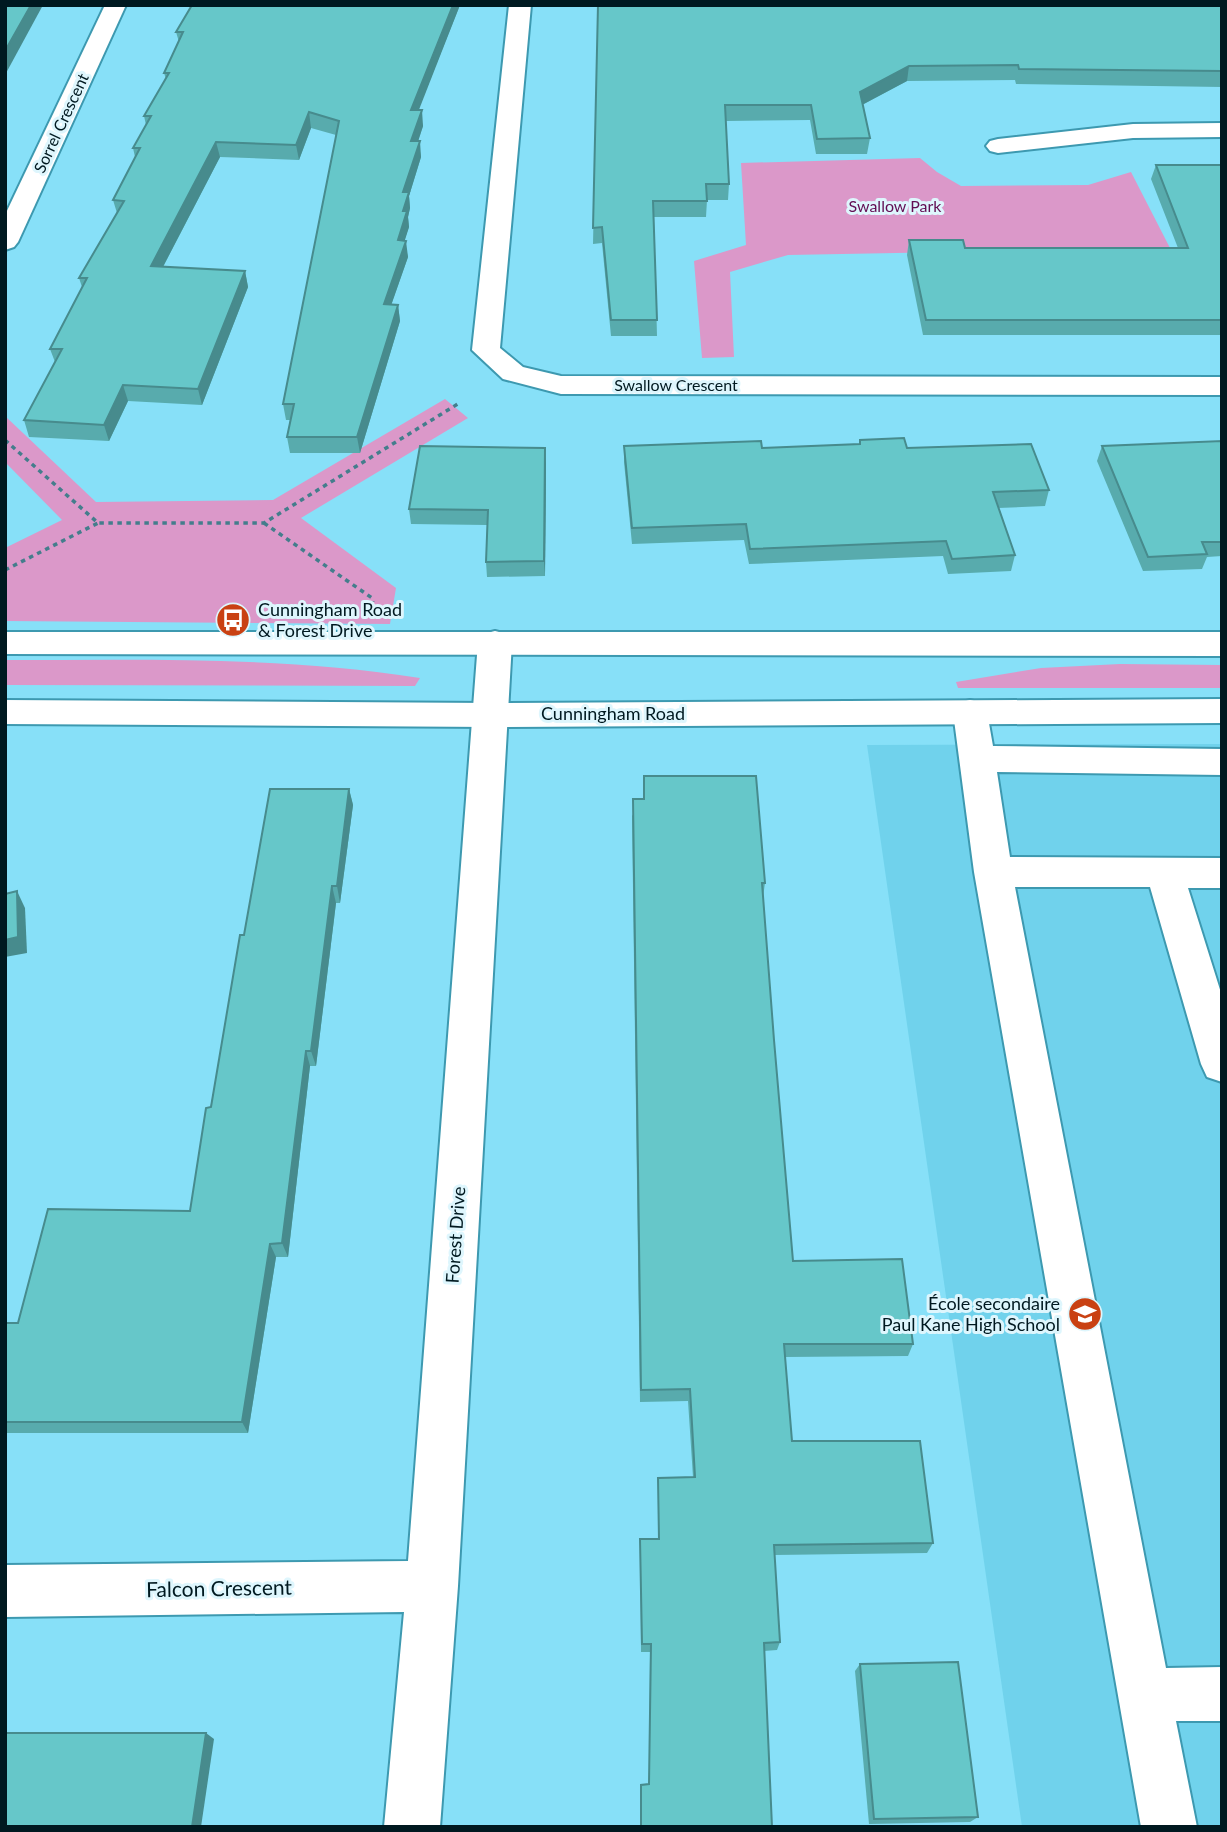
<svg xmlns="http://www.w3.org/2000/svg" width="1227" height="1832" font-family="Lato,sans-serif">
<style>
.built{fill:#70d2ec}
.green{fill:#db98c9}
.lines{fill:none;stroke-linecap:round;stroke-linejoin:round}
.minor-casing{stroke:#3d99b0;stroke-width:4}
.major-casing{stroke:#3d99b0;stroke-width:4}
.path{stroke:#447d8c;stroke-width:3.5;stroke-dasharray:4.5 4.5;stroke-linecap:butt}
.minor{fill:#fff;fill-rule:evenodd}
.major{fill:#fff;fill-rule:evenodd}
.wall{fill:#58abad}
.shaded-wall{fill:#478b8d}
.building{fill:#66c7c9;stroke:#478b8d;stroke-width:2}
.labels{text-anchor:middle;stroke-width:6;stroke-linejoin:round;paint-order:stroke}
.far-street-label{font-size:16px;fill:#001920;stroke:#def6fd}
.far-park-label{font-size:16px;fill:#620d53;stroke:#def6fd}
.poi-label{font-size:18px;fill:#001920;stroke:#def6fd;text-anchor:start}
.street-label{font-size:18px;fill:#001920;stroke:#def6fd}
.near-street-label{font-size:21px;fill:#001920;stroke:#def6fd}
</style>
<rect width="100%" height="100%" fill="#87e0f8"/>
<path class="built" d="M1222 744V1827H1022L867 745Z"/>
<g class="green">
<path d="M920 158 937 172 961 186 1088 185 1131 172 1170 248 788 255 730 272 734 357 702 358 694 261 746 245 741 163Z"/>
<path d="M445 399 468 418 301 518 396 588 390 624 5 621V548L62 520 5 462V416L96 502 273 500Z"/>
<path d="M5 660C144 660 282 656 420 678L415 686 5 685Z"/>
<path d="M1120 664 1222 665V688H958L956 682 1041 668Z"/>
</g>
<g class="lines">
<g class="minor-casing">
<g id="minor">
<path d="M105 5H126L18 242 14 247 5 250V215Z"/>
<path d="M509 5H531L500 348 523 367 561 376 1222 377V395L561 394 503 379 472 350Z"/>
<path d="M1222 123V137L1133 138 998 153 990 151 986 146 990 141 998 139 1133 124Z"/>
<path d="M495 631 507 634 512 642 458 1586 440 1827H384L404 1612 5 1617V1565L408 1561 478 642 483 634Z"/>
<path d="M970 700 982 703 987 712 993 746 1222 749V775L997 772 1010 857 1222 858V888H1188L1222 996V1082L1207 1077 1201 1064 1150 887H1015L1166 1668 1222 1667V1721H1176L1197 1827H1141L974 872 953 712 958 703Z"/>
</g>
</g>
<g class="major-casing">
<g id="major">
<path d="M5 632H1222V656L5 654Z"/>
<path d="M1222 699V723L491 727 5 724V700L491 703Z"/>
</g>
</g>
<g class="path">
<path d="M5 440 98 523H264L461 402"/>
<path d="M264 523 372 598 373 602"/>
<path d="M5 570 98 523"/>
</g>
<use href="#minor" class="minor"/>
<use href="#major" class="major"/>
</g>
<g class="wall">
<path d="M460 5 418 110 423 126 418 141 421 157 409 196 410 208 408 217 409 227 404 241 408 257 391 305H398L400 321 360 453H290L287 437 290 420H286L283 404 336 135 311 128 299 160 220 157 163 267 245 271 248 287 202 405 128 401 109 441 29 437 24 420 55 362 50 349 82 287 79 278 117 213 113 200 135 157 133 148 146 125 144 116 166 79 164 73 179 42 176 32Z"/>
<path d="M598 5H1222V87L1016 84 1015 80 907 81 862 105 870 138 867 154H816L810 120 726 121 729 184 728 200H707L706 217H654L657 336H611L602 243 593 244Z"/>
<path d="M1156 165H1222V335H923L907 255 909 240 965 248H1178L1151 179Z"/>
<path d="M860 440 1049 490 1045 506 998 508 1015 555 1011 571 948 574 943 556 749 564 744 540 632 544 624 462V446L762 448 859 444Z"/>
<path d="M1222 441V556L1207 557 1202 569 1143 571 1097 461 1102 446Z"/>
<path d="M546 463 545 576 487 577 486 562 487 525 411 524 409 509Z"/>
<path d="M644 776 765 883 763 897 774 1040 793 1261 913 1344 908 1356 785 1357 792 1441 933 1543 927 1553 774 1555 780 1642 777 1650 764 1651 772 1827H641V1785H649L650 1652H641L640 1539H658V1478L693 1477 688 1401 640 1402 632 816 643 799Z"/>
<path d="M349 789 353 805 340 903H336L316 1066H310L288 1257H276L248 1433H5V1323H18L190 1211 244 935Z"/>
<path d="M860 1664 978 1817 970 1822 869 1824 855 1671Z"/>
</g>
<g class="shaded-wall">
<path d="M31 5H43L5 75V51Z"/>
<path d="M453 5H460L413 125 411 110Z"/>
<path d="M909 66 907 81 858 107 860 92Z"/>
<path d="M422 110 423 126 413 157 411 141Z"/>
<path d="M309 112 311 128 299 160 296 145Z"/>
<path d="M420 141 421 157 409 196 410 208 408 217 409 227 400 256 398 240 403 211V192Z"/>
<path d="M216 142 220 157 155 282 151 266Z"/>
<path d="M406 241 408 257 386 320 384 304Z"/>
<path d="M245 271 248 287 202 405 198 389Z"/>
<path d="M398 305 400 321 360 453 357 437Z"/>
<path d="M123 385 128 401 109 441 104 425Z"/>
<path d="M545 448 546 463 545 576 544 561Z"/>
<path d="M349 789 353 805 340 903 337 886Z"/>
<path d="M332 886 336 903 316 1066 311 1051Z"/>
<path d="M17 891 25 908 27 953 5 957V940Z"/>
<path d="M306 1051 310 1066 288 1257 282 1243Z"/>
<path d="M270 1244 276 1257 248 1433 242 1422Z"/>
<path d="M206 1733 214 1739 201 1827H192Z"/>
</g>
<g class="building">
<path d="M5 5H31L5 51Z"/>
<path d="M192 5H453L411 110H422L411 141H420L403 192H409L403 211H407L398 240 406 241 384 304 398 305 357 437H287L294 404H283L339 121 309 112 296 145 216 142 151 266 245 271 198 389 123 385 104 425 24 420 62 349H50L87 278H79L124 201 113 200 140 148H133L151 116H144L169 73H164L183 32H176Z"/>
<path d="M598 5H1222V71L1019 69 1018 65 909 66 860 92 870 138 817 139 811 105H725L729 184H706L707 201H653L657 320H611L602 227 593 228Z"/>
<path d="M1156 165H1222V320H926L909 240H963L965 248H1188Z"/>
<path d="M904 438 907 448 1031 444 1049 490 993 492 1015 555 952 559 946 541 750 549 746 524 632 528 624 446 761 441 762 448 860 444V440Z"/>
<path d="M1222 441V542H1202L1207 554 1148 557 1102 446Z"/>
<path d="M420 446 545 448 544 561 486 562 488 510 409 509Z"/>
<path d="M644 776H756L765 883H762L774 1040 793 1261 902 1259 913 1344H784L792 1441H920L933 1543 774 1545 780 1642 764 1643 772 1827H641V1785L649 1784 651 1644H642L640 1539H659L658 1478 695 1477 690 1389 641 1390 633 799H644Z"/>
<path d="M270 789H349L337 886H332L311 1051H306L282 1243 270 1244 242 1422H5V1323H18L48 1209 190 1211 206 1108 211 1107 240 935H244Z"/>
<path d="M17 891 18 937 5 940V894Z"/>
<path d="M958 1662 978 1817 874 1819 860 1664Z"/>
<path d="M5 1733H206L192 1827H5Z"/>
</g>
<defs>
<g id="bus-disc" transform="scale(1.75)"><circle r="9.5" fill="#c94113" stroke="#def6fd"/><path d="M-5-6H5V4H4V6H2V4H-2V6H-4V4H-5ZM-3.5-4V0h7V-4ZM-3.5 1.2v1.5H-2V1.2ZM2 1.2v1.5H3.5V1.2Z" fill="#fff"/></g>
<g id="school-disc" transform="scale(1.75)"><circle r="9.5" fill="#c94113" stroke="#def6fd"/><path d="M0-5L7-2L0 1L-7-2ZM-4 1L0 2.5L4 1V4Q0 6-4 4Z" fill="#fff"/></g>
</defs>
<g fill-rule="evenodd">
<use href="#bus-disc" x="233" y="620"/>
<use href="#school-disc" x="1085" y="1314"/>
</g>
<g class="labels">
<g class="far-street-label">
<text transform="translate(61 123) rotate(-65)" y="6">Sorrel Crescent</text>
<text x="676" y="391">Swallow Crescent</text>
</g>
<g class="far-park-label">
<text x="895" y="212">Swallow Park</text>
</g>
<g class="poi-label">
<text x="258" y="616">Cunningham Road<tspan x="258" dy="21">&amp; Forest Drive</tspan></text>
<text x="1060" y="1310" text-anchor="end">École secondaire<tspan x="1060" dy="21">Paul Kane High School</tspan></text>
</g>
<g class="street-label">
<text x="613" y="720">Cunningham Road</text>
<text transform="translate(456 1235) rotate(-86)" y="6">Forest Drive</text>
</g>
<g class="near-street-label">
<text transform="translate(219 1589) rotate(-1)" y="7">Falcon Crescent</text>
</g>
</g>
<rect width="1227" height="1832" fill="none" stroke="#001920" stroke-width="14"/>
</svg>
